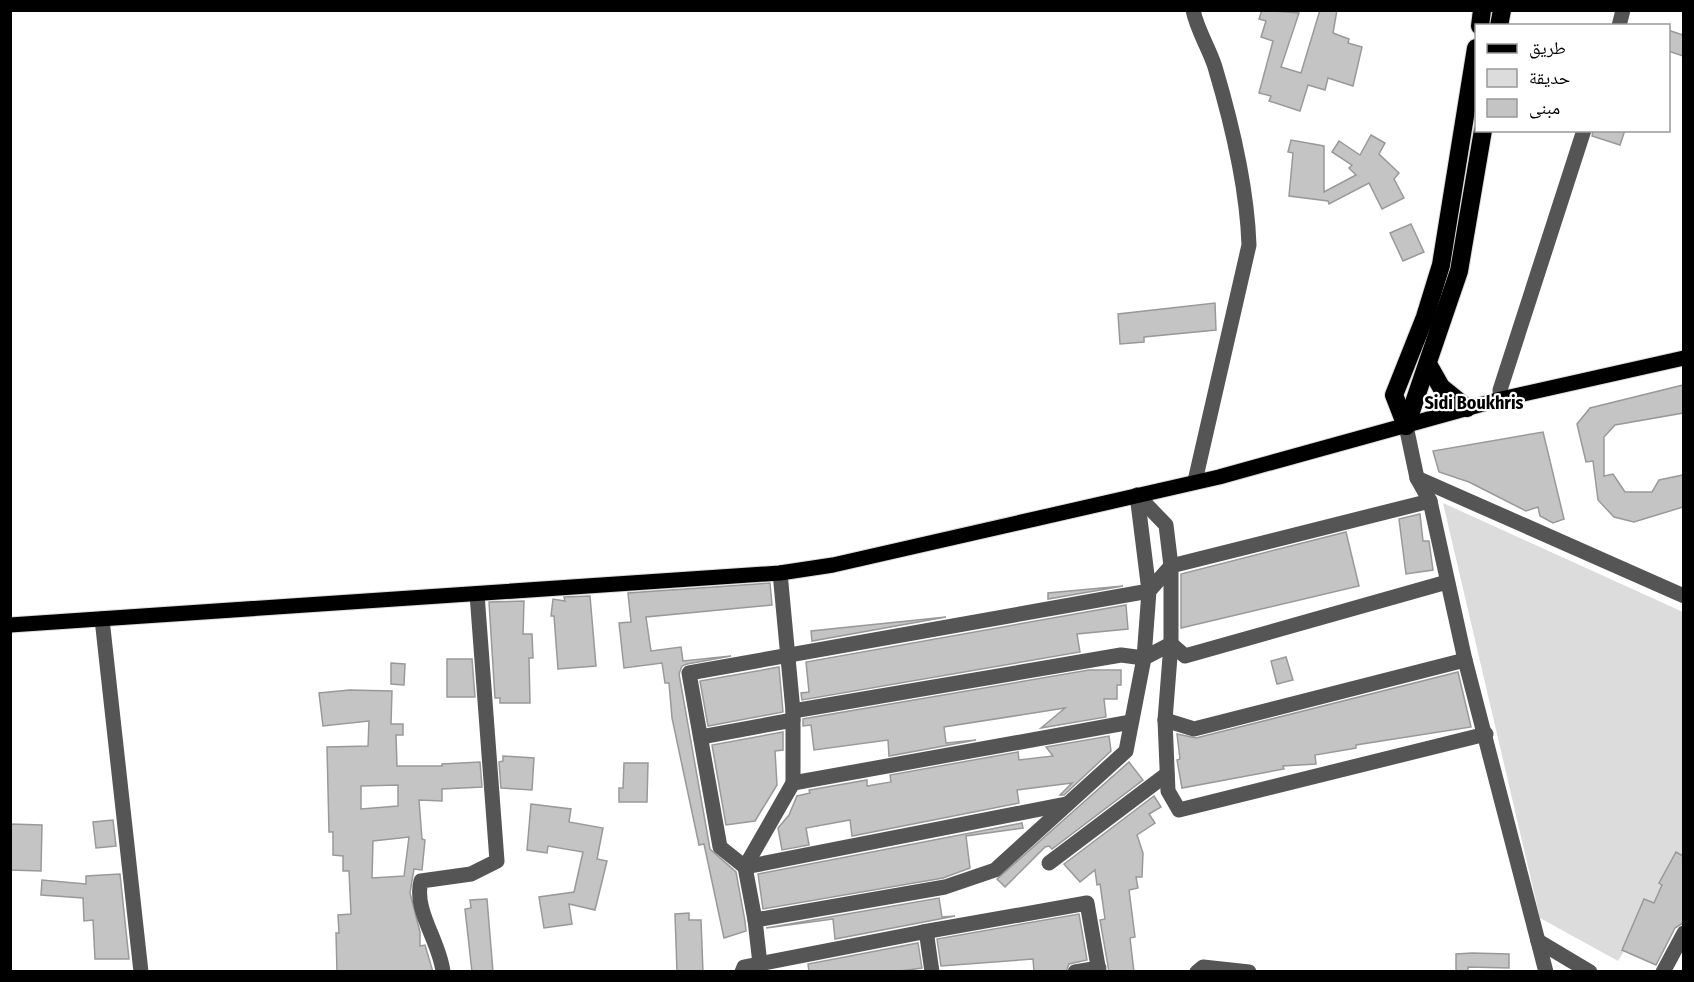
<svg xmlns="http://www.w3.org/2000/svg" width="1694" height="982" font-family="'Fira Sans Condensed','Noto Naskh Arabic',sans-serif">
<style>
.green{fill:#dcdcdc}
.building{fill:#c4c4c4;stroke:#999;stroke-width:1.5;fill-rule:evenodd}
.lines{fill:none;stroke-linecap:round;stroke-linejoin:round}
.major-casing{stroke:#dbdbdb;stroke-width:17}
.highway-casing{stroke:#dbdbdb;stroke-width:20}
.minor{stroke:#555;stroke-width:15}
.major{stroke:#000;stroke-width:15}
.highway{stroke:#000;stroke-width:18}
.labels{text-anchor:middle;stroke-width:4.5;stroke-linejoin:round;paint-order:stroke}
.neighbourhood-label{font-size:18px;font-weight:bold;fill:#000;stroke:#fff}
</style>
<rect width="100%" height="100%" fill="#fff"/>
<path class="green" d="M1443 503 1683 612V856L1618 961 1540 918Z"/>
<g class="building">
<path d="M1262 10 1299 13 1281 67 1301 73 1320 10H1337L1333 33 1349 39 1348 43 1362 47 1353 86 1328 78 1325 90 1308 85 1300 111 1269 101 1271 96 1259 93 1273 41 1261 37 1266 21 1259 19Z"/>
<path d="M1668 30 1683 35V56L1668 51Z"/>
<path d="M1593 130H1625L1620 145 1592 136Z"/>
<path d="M1371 135 1385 143 1379 154 1399 173 1394 179 1404 198 1382 209 1369 183 1329 204 1328 201 1289 196 1293 153 1288 152 1291 140 1324 146V192L1356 175 1349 168 1352 165 1332 152 1339 141 1360 155Z"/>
<path d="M1411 224 1424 252 1403 261 1390 233Z"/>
<path d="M1215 303 1216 330 1144 337V342L1120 344 1118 314Z"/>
<path d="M1683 385V413L1615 425 1604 437V476L1613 474 1625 492H1652L1659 480 1683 475V507L1634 522 1614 517 1598 500 1593 461 1586 462 1577 424 1590 408Z"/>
<path d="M1543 432 1564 519 1553 523 1540 516 1538 507 1526 511 1469 482 1439 472 1433 451Z"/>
<path d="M1420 514 1423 541H1429L1433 570 1406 574 1399 519Z"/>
<path d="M1346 532 1359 586 1181 628V574Z"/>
<path d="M770 583 772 605 646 617 651 651 681 647 683 661 731 656 687 664 682 666 679 674 710 849 736 872 745 921 746 931 724 938 704 844 699 845 672 718 669 683H665L662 663 624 668 619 623 631 622 628 593Z"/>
<path d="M1123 586 1048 599V593Z"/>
<path d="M590 596 596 666 558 669 554 616H551L553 599 565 601 564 597Z"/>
<path d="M524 601 523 634H532L533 658H529L530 703H500V698H495L489 602Z"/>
<path d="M1126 605 1128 629 1077 634 1080 652 802 700 801 693 809 692 806 662Z"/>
<path d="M946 617 812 641 811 631Z"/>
<path d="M1286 657 1293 680 1277 684 1271 661Z"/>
<path d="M447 659H472L475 697H447Z"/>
<path d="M391 663 405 664 404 685 391 684Z"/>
<path d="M779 667 783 712 708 726 700 681Z"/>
<path d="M1089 670H1121V685H1117V699H1104L1106 717 1041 728 1065 708 944 727 946 743 976 740 889 756 888 740 814 750 811 725 803 726V719Z"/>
<path d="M1458 672 1471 727 1356 745V748L1315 755 1316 764 1283 766 1284 769 1182 788 1177 760 1180 759 1177 734 1196 738Z"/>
<path d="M350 690 392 691 391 724H403V735H396L397 766H442V764L480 762 482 787 442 789V801L419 800 422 839 425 840 422 870 414 869 410 893 420 932V946L425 945 433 972H337L336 933H339L338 915 351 914 349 871H343V856L333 855V832H329L327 747 368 746 369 721 323 726 319 693ZM398 785V806L361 809V786ZM409 837 404 876 372 878 373 841Z"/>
<path d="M783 732V750L775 751 777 785 755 821 726 825 712 745Z"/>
<path d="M1109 736 1111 751 1064 795H1060L1072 783 1017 790 1019 803 852 836 850 820 806 828 809 845 782 850 778 828 789 815 797 796 810 793 809 790 867 780V786L891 782 890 775 1018 752 1019 760 1053 756 1046 747Z"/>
<path d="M503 756 534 758 532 790 501 788 499 762 503 761Z"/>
<path d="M1129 762 1143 780 1052 849 1049 846 1045 847 1005 887 997 879Z"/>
<path d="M624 763H648L647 802H619V788H623Z"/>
<path d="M1154 796 1161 807 1149 814 1155 823 1137 835 1143 853 1142 877H1136L1138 888 1129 890 1135 937 1130 938 1134 972H1109L1100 920 1105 919 1100 884 1097 885 1095 870 1080 882 1064 864Z"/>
<path d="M531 804 571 809 569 822 603 828 597 859 607 861 595 910 569 904 572 924 544 928 539 897 574 892 583 852 548 846 547 853 527 850Z"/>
<path d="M113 820 116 846 96 848 93 822Z"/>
<path d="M1022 823 1023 828 966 836 970 868 943 878 763 909 758 874Z"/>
<path d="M10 824 42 825 41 871 10 870Z"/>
<path d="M1676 852 1683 856V923L1675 928 1656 965 1622 950 1644 899 1654 903 1662 885 1659 883Z"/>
<path d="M120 874 129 959H95L93 920 84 921 83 898 41 895 42 880 86 884V876Z"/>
<path d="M939 898 942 917 955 916 835 939 833 919 766 928Z"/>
<path d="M487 899 493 972H472L465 909 471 908 470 900Z"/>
<path d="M689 913V920H701L703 972H677L675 914Z"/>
<path d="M1079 914 1087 960 1069 964 1066 972H1034L1033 959 941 966 937 939Z"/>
<path d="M918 943 922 968 893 972H809L808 964Z"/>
<path d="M1472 953 1509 954V968L1468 967V972H1456V954Z"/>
</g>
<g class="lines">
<g class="major-casing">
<path id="major" d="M10 625 780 573 833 565 1219 477 1501 399 1684 358"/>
</g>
<g class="highway-casing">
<g id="highway">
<path d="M1480 26 1482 10"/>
<path d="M1499 26 1502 10"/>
<path d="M1428 364 1441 387 1467 408"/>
<path d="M1406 426 1394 395 1425 317 1441 265 1476 48"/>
<path d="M1406 426 1459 271 1483 130"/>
</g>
</g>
<g class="minor">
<path d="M1193 10C1197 30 1209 48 1215 67 1232 124 1247 186 1249 245L1195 481"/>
<path d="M1619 26 1623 10"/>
<path d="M1501 399 1500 390 1584 130"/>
<path d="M1406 426 1417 478 1430 501 1465 660 1546 972"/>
<path d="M1417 478 1684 596"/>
<path d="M1137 495 1149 591 1144 658 1126 751 995 870 945 887 755 920 745 867 720 847 689 673 1149 591 1171 566 1430 501"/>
<path d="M1137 495 1166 525 1171 566V644L1165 720 1168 791 1179 810 1486 734"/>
<path d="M102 619 141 972"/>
<path d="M793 711 1121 655 1144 658 1171 644 1185 656 1447 582"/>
<path d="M1165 720 1194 729 1465 660"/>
<path d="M701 737 793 720"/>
<path d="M793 783 1131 722"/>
<path d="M1049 863 1167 774"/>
<path d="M745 867 1066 804"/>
<path d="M745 867 793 783V711L780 573"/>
<path d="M755 920 760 964"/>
<path d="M923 932 1087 903 1099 972"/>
<path d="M1538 941 1590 972"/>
<path d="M443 972C440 942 413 910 421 881L471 874 497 861 477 594"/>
<path d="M742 972 744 967 923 932 927 937 932 972"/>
<path d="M1075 972 1099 968"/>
<path d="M1197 972 1203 967 1249 972"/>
<path d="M1663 972 1684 933"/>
</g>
<use href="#major" class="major"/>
<use href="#highway" class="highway"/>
</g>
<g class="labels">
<g class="neighbourhood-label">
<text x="1474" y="409">Sidi Boukhris</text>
</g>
</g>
<rect width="1694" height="982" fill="none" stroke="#000000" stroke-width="24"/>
<rect x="1475" y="24" width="195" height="108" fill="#ffffff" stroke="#999999" stroke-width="1.5"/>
<rect x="1487" y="44" width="30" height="9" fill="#000000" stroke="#999999" stroke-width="1.5"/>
<text x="1529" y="54" font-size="18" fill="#000000">طريق</text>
<rect x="1487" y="69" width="30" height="18" fill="#dcdcdc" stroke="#999999" stroke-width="1.5"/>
<text x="1529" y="84" font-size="18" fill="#000000">حديقة</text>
<rect x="1487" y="99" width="30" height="18" fill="#c4c4c4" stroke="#999999" stroke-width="1.5"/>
<text x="1529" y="114" font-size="18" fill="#000000">مبنى</text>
</svg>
